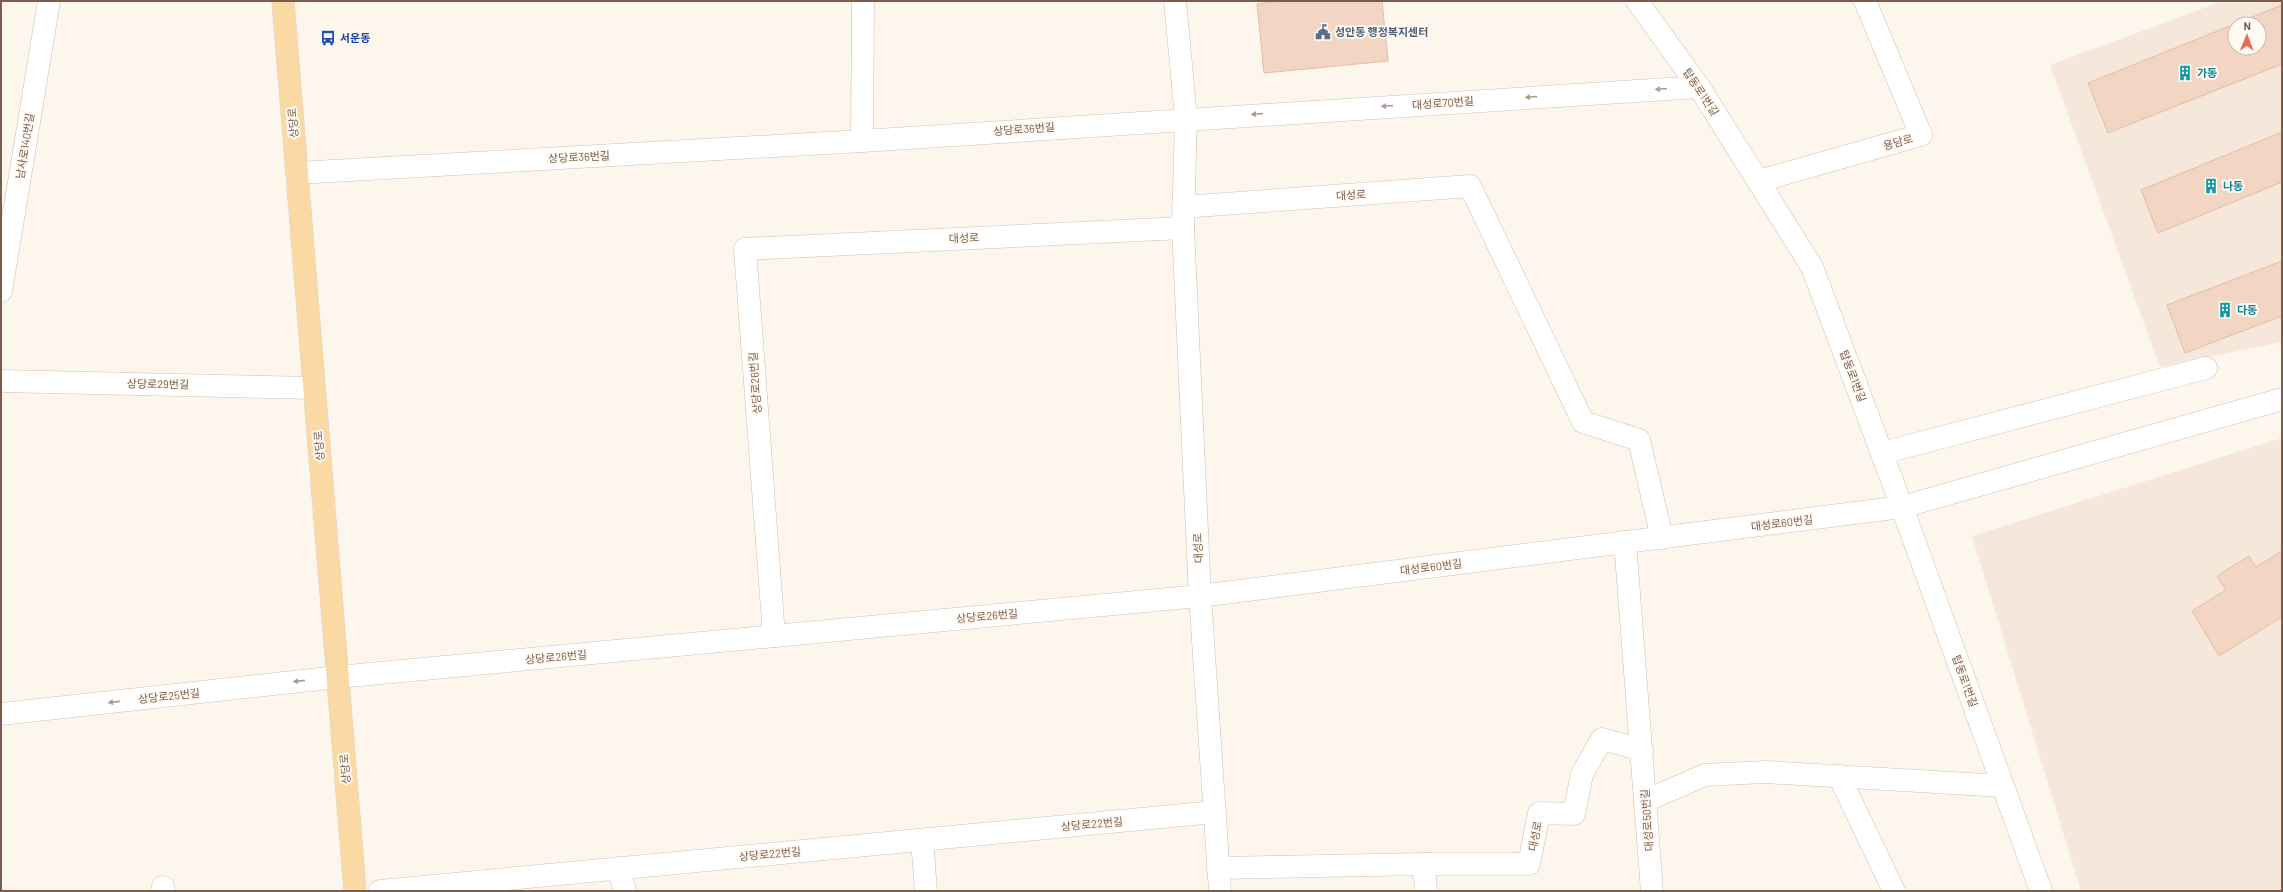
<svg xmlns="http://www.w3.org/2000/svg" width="2283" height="892" font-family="Barlow,'Noto Sans KR',sans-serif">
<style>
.residential{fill:#f5e8da;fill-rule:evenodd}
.building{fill:#f3d5c3;stroke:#e6bba3;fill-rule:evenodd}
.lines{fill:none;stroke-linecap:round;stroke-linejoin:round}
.minor-casing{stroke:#d1beb0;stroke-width:23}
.major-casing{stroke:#dad1cd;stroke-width:23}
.minor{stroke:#fff;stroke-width:22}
.major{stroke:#fbd9a5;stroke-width:22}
.oneway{fill:#af9d94}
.labels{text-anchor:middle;stroke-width:4;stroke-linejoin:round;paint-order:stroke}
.service-label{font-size:11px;font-weight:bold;fill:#4e5e75;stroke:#fffaf3;text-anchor:start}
.transit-label{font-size:11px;font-weight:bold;fill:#164399;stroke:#fffaf3;text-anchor:start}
.culture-label{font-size:11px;font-weight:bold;fill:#0d838f;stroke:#fffaf3;text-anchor:start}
.street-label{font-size:11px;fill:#7a5c4d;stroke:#fffaf3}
</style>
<rect width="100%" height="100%" fill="#fdf6ec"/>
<g class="residential">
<path d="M2223 1H2282V342L2160 367 2050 65ZM2235 24H2259V48H2235Z"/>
<path d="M2282 438V891H2081L1972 536Z"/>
</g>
<g class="building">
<path d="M1280 1H1382L1388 61 1264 73 1257 4Z"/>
<path d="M2282 5V64L2108 133 2088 83ZM2235 24H2259V48H2235Z"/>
<path d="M2282 132V182L2158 233 2141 190Z"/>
<path d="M2282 261V316L2185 353 2167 305Z"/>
<path d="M2282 551V617L2219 656 2192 611 2226 590 2217 576 2249 556 2256 567Z"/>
</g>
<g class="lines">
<g class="minor-casing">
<g id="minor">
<path d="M1175 1 1186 118 1183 228 1200 596 1220 891"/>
<path d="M1637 1 1699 87 1812 267 1902 507 2041 891"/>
<path d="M862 141 863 1"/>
<path d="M297 173 862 141 1699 87"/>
<path d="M1759 181 1921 135 1865 1"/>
<path d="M1183 207 1470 186 1583 422 1639 440 1662 538"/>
<path d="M1 291 49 1"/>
<path d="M1 381 314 388"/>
<path d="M1882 453 2206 368"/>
<path d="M1625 542 1652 891"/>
<path d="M774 636 745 249 1183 228"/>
<path d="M1 714 338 677 1200 596 1902 507 2282 399"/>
<path d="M1839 776 1894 891"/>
<path d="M1645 801 1705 775 1765 772 2003 786"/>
<path d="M922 840 926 891"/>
<path d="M1424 864H1529L1539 813 1574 814 1582 774 1602 739 1642 750"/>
<path d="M618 868 625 891"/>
<path d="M1218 868 1424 864 1426 891"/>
<path d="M163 887 164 891"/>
<path d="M380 891 1215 812"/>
</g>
</g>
<g class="major-casing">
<path id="major" d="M283 1 355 891"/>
</g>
<use href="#minor" class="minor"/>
<use href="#major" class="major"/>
</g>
<defs><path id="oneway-solid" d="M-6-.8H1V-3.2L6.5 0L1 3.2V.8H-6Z"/></defs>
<g class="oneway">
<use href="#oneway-solid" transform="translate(1661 89) rotate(176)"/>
<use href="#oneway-solid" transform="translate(1531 97) rotate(176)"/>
<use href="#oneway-solid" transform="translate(1387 106) rotate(176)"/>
<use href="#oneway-solid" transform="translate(1257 114) rotate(176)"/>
<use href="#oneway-solid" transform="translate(299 681) rotate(174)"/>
<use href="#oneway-solid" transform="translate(114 702) rotate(174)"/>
</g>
<defs>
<g id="civic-bare" transform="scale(1.2)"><path d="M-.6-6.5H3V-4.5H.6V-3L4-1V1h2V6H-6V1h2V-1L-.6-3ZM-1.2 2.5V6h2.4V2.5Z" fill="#5c6f8a" stroke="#fffaf3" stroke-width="2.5" paint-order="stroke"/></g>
<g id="bus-bare" transform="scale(1.2)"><path d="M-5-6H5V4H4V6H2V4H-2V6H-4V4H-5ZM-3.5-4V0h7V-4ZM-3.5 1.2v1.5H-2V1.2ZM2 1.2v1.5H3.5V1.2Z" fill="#1a4fb4" stroke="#fffaf3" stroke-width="2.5" paint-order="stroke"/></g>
<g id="building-bare" transform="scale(1.2)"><path d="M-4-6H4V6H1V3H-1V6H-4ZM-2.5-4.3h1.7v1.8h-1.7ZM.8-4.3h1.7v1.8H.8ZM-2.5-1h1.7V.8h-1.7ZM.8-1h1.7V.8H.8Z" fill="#0f9aa8" stroke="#fffaf3" stroke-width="2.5" paint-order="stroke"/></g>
</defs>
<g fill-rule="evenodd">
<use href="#civic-bare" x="1323" y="32"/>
<use href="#bus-bare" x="328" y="38"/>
<use href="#building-bare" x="2185" y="73"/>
<use href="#building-bare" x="2211" y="186"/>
<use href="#building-bare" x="2225" y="310"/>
</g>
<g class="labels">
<g class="service-label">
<text x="1335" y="36">성안동 행정복지센터</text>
</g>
<g class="transit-label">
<text x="340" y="42">서운동</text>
</g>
<g class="culture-label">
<text x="2197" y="77">가동</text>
<text x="2223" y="190">나동</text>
<text x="2237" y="314">다동</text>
</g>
<g class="street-label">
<text transform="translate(1701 92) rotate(56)" y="4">탑동로1번길</text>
<text transform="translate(1443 103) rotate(-4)" y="4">대성로70번길</text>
<text transform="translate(293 123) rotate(-95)" y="4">상당로</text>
<text transform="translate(1024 129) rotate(-4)" y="4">상당로36번길</text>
<text transform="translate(1898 142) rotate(-16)" y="4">용담로</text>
<text transform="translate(25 146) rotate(-81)" y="4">남사로140번길</text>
<text transform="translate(579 157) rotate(-3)" y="4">상당로36번길</text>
<text transform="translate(1351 195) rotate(-4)" y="4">대성로</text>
<text transform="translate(964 238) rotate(-3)" y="4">대성로</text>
<text transform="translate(1853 376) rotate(69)" y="4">탑동로1번길</text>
<text transform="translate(755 383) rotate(-94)" y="4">상당로26번길</text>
<text transform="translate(158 384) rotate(1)" y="4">상당로29번길</text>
<text transform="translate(319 446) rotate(-95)" y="4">상당로</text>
<text transform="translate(1782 523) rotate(-7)" y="4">대성로60번길</text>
<text transform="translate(1198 548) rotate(-93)" y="4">대성로</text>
<text transform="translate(1431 567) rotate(-7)" y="4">대성로60번길</text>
<text transform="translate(987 616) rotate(-5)" y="4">상당로26번길</text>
<text transform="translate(556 657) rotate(-5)" y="4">상당로26번길</text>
<text transform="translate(1965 681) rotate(70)" y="4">탑동로1번길</text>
<text transform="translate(169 696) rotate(-6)" y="4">상당로25번길</text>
<text transform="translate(345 769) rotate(-95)" y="4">상당로</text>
<text transform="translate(1647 820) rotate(-94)" y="4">대성로50번길</text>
<text transform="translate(1092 824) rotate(-5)" y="4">상당로22번길</text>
<text transform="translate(1535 836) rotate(-79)" y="4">대성로</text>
<text transform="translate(770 854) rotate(-5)" y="4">상당로22번길</text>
</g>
</g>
<rect width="2283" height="892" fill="none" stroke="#7a5c4d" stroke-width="4"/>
<g transform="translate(2247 36) rotate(1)"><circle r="19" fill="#fffaf3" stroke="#cabbb1"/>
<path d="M0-3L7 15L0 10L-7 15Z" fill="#e76f51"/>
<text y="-6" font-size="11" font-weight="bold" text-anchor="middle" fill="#7a5c4d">N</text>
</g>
</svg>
